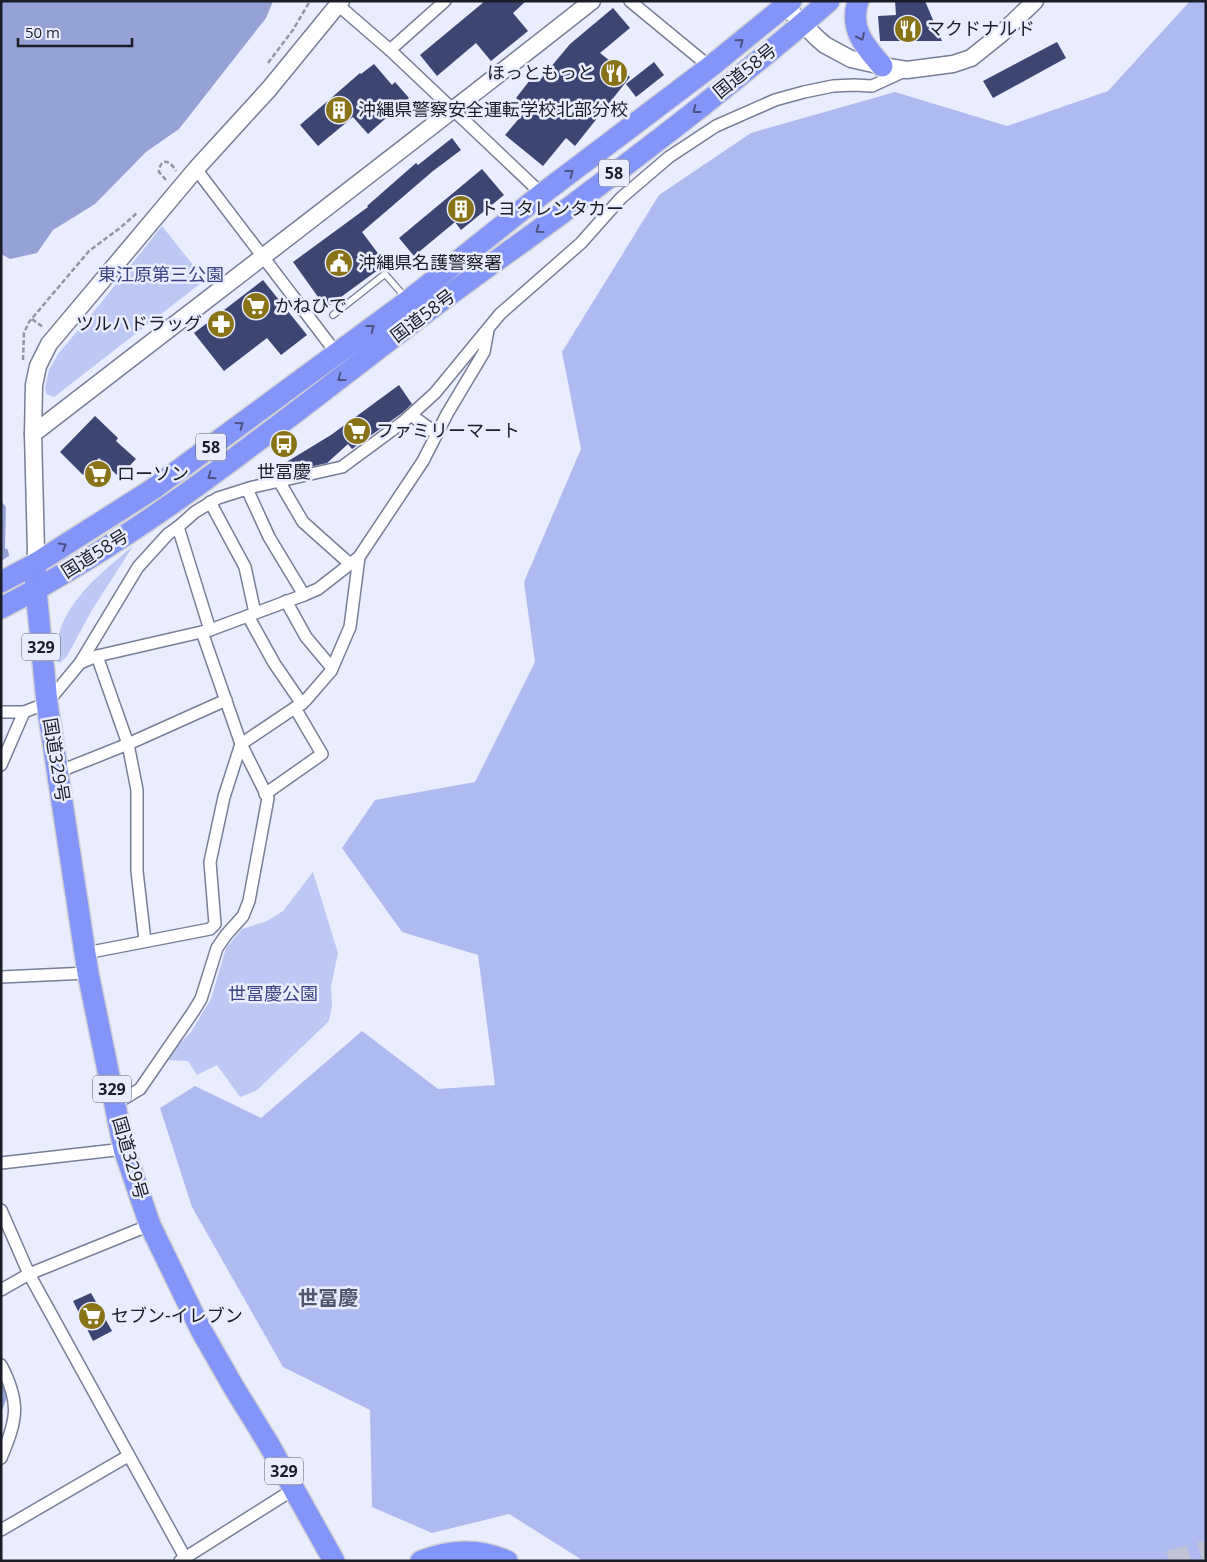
<svg xmlns="http://www.w3.org/2000/svg" width="1207" height="1562" font-family="'Open Sans','Noto Sans JP',sans-serif">
<style>
.green{fill:#bec8f4}
.forest{fill:#afbbf0}
.water{fill:#96a1d5}
.lines{fill:none;stroke-linecap:round;stroke-linejoin:round}
.stream{stroke:#96a1d5;stroke-width:4.5}
.building{fill:#3d4573}
.highway-tunnel{stroke:#c0c3d3;stroke-width:21;stroke-dasharray:21 11;stroke-linecap:butt}
.lane-casing{stroke:#787e96;stroke-width:8}
.street-casing{stroke:#787e96;stroke-width:14}
.secondary-casing{stroke:#787e96;stroke-width:19}
.highway-casing{stroke:#d1d2d4;stroke-width:24}
.path{stroke:#9296a4;stroke-width:2.5;stroke-dasharray:5 2.5;stroke-linecap:butt}
.lane{stroke:#fff;stroke-width:5.5}
.street{stroke:#fff;stroke-width:11}
.secondary{stroke:#fff;stroke-width:16}
.highway{stroke:#8495f9;stroke-width:21}
.oneway{stroke:#4a5285}
.labels{text-anchor:middle;stroke-width:5;stroke-linejoin:round;paint-order:stroke}
.shield{fill:#e9edfe;stroke:#585b67;stroke-width:1}
.shield-label{font-size:16px;font-weight:bold;fill:#1a1c26}
.poi-label{font-size:18px;fill:#1a1c26;stroke:#e9edfe;text-anchor:start}
.street-label{font-size:18px;fill:#1a1c26;stroke:#e9edfe}
.park-label{font-size:18px;fill:#3a4383;stroke:#e9edfe}
.quarter-label{font-size:20px;font-weight:bold;fill:#50566d;stroke:#e9edfe}
</style>
<rect width="100%" height="100%" fill="#e9edfe"/>
<g class="green">
<path d="M162 226 205 280 54 397 46 394 45 388 49 370 58 354 100 304Z"/>
<path d="M133 546 92 610 67 656 60 663 57 662C52 610 97 577 133 546Z"/>
<path d="M313 872 338 953 331 987 332 1006 329 1021 256 1091 240 1097 217 1065 197 1075 188 1061 163 1060 191 1032 211 999 226 948 242 929 267 921 283 911Z"/>
</g>
<path class="forest" d="M1190 1H1206V1561H581L579 1558 509 1514 432 1533 372 1507 370 1410 283 1367 192 1207 160 1108 195 1086 261 1118 362 1031 438 1089 495 1085 478 955 402 932 342 848 375 800 475 782 535 662 524 582 581 449 562 352 659 195 751 133 895 92 1007 126 1108 91Z"/>
<g class="water">
<path d="M1 1H273L266 18 179 129 146 152 95 204 53 230 37 253 10 259 1 254Z"/>
<path d="M1 501 6 507 5 548 8 550 9 556 1 561Z"/>
</g>
<g class="lines">
<path class="stream" d="M1 1386 5 1395 1 1407"/>
</g>
<g class="building">
<path d="M485 1H526L513 13 528 31 491 61 476 43 437 76 420 55Z"/>
<path d="M895 1H925L942 41H880L878 16 896 15Z"/>
<path d="M613 8 630 28 600 53 630 77 575 146 566 138 543 166 505 135 528 108 516 98 534 75 540 80 570 44Z"/>
<path d="M1057 42 1066 58 993 98 983 81Z"/>
<path d="M654 62 664 75 636 97 626 84Z"/>
<path d="M374 64 392 85 395 82 409 98 368 134 353 117 318 146 300 125 360 73 361 74Z"/>
<path d="M452 138 461 150 433 171 362 232 386 264 326 308 293 262 368 207 367 206 416 163 418 165Z"/>
<path d="M482 169 504 195 461 230 455 222 414 256 399 238Z"/>
<path d="M263 280 307 335 281 355 267 338 224 371 194 333Z"/>
<path d="M399 385 412 404 402 413 352 449 348 444 327 463 301 469 270 472 331 435Z"/>
<path d="M95 416 118 438 116 441 136 459 119 477 99 458 83 475 60 452Z"/>
<path d="M91 1293 112 1331 93 1341 73 1301Z"/>
</g>
<g class="lines">
<path class="highway-tunnel" d="M1169 1561 1206 1551"/>
<g class="lane-casing">
<path id="lane" d="M333 315 385 274 405 297"/>
</g>
<g class="street-casing">
<g id="street">
<path d="M630 1 710 67"/>
<path d="M338 5 390 50 542 194"/>
<path d="M390 50 445 1"/>
<path d="M196 169 337 354"/>
<path d="M411 415 437 434"/>
<path d="M279 481 303 522 350 564"/>
<path d="M247 489 269 537 304 595"/>
<path d="M210 502 245 567 255 613"/>
<path d="M178 527 210 630"/>
<path d="M286 601 306 637 332 668"/>
<path d="M248 616 274 663 302 704"/>
<path d="M97 656 128 744 137 790V871L145 941"/>
<path d="M80 663 97 656 210 630 304 595 318 589 359 557 423 461 447 414 484 352 488 330"/>
<path d="M1 712H24L47 703 80 663 138 567 168 534 178 527 195 512 218 498 253 487 342 467 403 422 435 393 500 314 581 243 621 198 669 157 716 126 775 100 804 92 833 86 854 85 872 86 907 70"/>
<path d="M1 765 24 712"/>
<path d="M58 772 128 744 226 700"/>
<path d="M265 794 322 754 295 708"/>
<path d="M86 953 210 929 215 924 210 862 224 797 241 744 305 701 331 671 350 627 359 557"/>
<path d="M1 977 88 973"/>
<path d="M115 1104 140 1089 193 1012 201 999 217 948 226 935 243 916 249 901 268 798 241 744 202 632"/>
<path d="M1 1163 124 1149"/>
<path d="M1 1210 29 1274 187 1561"/>
<path d="M1 1290 29 1274 150 1225"/>
<path d="M1 1365C21 1403 17 1420 1 1458"/>
<path d="M1 1530 128 1456"/>
<path d="M180 1561 294 1489"/>
</g>
</g>
<g class="secondary-casing">
<g id="secondary">
<path d="M785 6 817 38 825 45 851 59 882 66 907 70 953 64 971 58 1001 34 1035 1"/>
<path d="M33 434C219 290 407 147 592 1"/>
<path d="M35 564 36 551 33 434 34 385 38 366 49 344 196 169 269 89 341 1"/>
</g>
</g>
<g class="highway-casing">
<g id="highway">
<path d="M858 1C849 30 865 46 882 66"/>
<path d="M35 564 36 590 47 703 88 973 124 1149 150 1225 201 1330 233 1386 268 1443 334 1561"/>
<path d="M1 582 35 564 153 489 408 301 542 194 710 67 791 1"/>
<path d="M1 608C154 530 284 419 420 317 465 282 512 250 558 216 650 147 742 77 829 1"/>
<path d="M421 1561C451 1550 477 1548 507 1561"/>
</g>
</g>
<g class="path">
<path d="M268 63 293 30 310 1"/>
<path d="M166 180 159 172C160 157 170 160 176 171"/>
<path d="M32 319 43 327"/>
<path d="M23 360 24 333 29 322 89 251 120 228 138 212"/>
</g>
<use href="#lane" class="lane"/>
<use href="#street" class="street"/>
<use href="#secondary" class="secondary"/>
<use href="#highway" class="highway"/>
</g>
<defs><path id="oneway-chevron" d="M-2-3.5L2.5 0L-2 3.5" fill="none" stroke-width="1.6" stroke-linecap="round" stroke-linejoin="round" transform="scale(1.25)"/></defs>
<g class="oneway">
<use href="#oneway-chevron" transform="translate(861 37) rotate(66)"/>
<use href="#oneway-chevron" transform="translate(740 42) rotate(-39)"/>
<use href="#oneway-chevron" transform="translate(696 110) rotate(143)"/>
<use href="#oneway-chevron" transform="translate(570 173) rotate(-37)"/>
<use href="#oneway-chevron" transform="translate(539 230) rotate(144)"/>
<use href="#oneway-chevron" transform="translate(371 328) rotate(-37)"/>
<use href="#oneway-chevron" transform="translate(341 378) rotate(142)"/>
<use href="#oneway-chevron" transform="translate(240 425) rotate(-36)"/>
<use href="#oneway-chevron" transform="translate(211 476) rotate(145)"/>
<use href="#oneway-chevron" transform="translate(63 546) rotate(-31)"/>
</g>
<defs>
<g id="restaurant-disc" transform="scale(1.4375)"><circle r="9.5" fill="#897316" stroke="#e9edfe"/><path d="M-5-6h1v4h1v-4h1v4h1v-4h1v5L-1.5 .5V6h-2V.5L-5-1ZM5-6V6H3V1.5H1.5Q1.5-4 5-6Z" fill="#fff"/></g>
<g id="building-disc" transform="scale(1.4375)"><circle r="9.5" fill="#897316" stroke="#e9edfe"/><path d="M-4-6H4V6H1V3H-1V6H-4ZM-2.5-4.3h1.7v1.8h-1.7ZM.8-4.3h1.7v1.8H.8ZM-2.5-1h1.7V.8h-1.7ZM.8-1h1.7V.8H.8Z" fill="#fff"/></g>
<g id="civic-disc" transform="scale(1.4375)"><circle r="9.5" fill="#897316" stroke="#e9edfe"/><path d="M-.6-6.5H3V-4.5H.6V-3L4-1V1h2V6H-6V1h2V-1L-.6-3ZM-1.2 2.5V6h2.4V2.5Z" fill="#fff"/></g>
<g id="supermarket-disc" transform="scale(1.4375)"><circle r="9.5" fill="#897316" stroke="#e9edfe"/><path d="M-6-5.5h2.5l.6 2H6L4.5 2H-2.5L-4.4-4H-6ZM-1.5 3.2a1.3 1.3 0 1 0 .1 0ZM3 3.2a1.3 1.3 0 1 0 .1 0Z" fill="#fff"/></g>
<g id="pharmacy-disc" transform="scale(1.4375)"><circle r="9.5" fill="#897316" stroke="#e9edfe"/><path d="M-2-6h4v4h4v4h-4v4h-4v-4h-4v-4h4Z" fill="#fff"/></g>
<g id="bus-disc" transform="scale(1.4375)"><circle r="9.5" fill="#897316" stroke="#e9edfe"/><path d="M-5-6H5V4H4V6H2V4H-2V6H-4V4H-5ZM-3.5-4V0h7V-4ZM-3.5 1.2v1.5H-2V1.2ZM2 1.2v1.5H3.5V1.2Z" fill="#fff"/></g>
</defs>
<g fill-rule="evenodd">
<use href="#restaurant-disc" x="908" y="29"/>
<use href="#restaurant-disc" x="614" y="73"/>
<use href="#building-disc" x="339" y="110"/>
<use href="#building-disc" x="461" y="209"/>
<use href="#civic-disc" x="339" y="263"/>
<use href="#supermarket-disc" x="256" y="306"/>
<use href="#pharmacy-disc" x="221" y="324"/>
<use href="#supermarket-disc" x="357" y="431"/>
<use href="#bus-disc" x="284" y="444"/>
<use href="#supermarket-disc" x="98" y="474"/>
<use href="#supermarket-disc" x="92" y="1316"/>
</g>
<g class="labels">
<g class="shield">
<rect x="599" y="159.5" width="30" height="27" rx="4"/>
<rect x="196" y="433.5" width="30" height="27" rx="4"/>
<rect x="22" y="633.5" width="38" height="27" rx="4"/>
<rect x="93" y="1075.5" width="38" height="27" rx="4"/>
<rect x="265" y="1457.5" width="38" height="27" rx="4"/>
</g>
<g class="shield-label">
<text x="614" y="179">58</text>
<text x="211" y="453">58</text>
<text x="41" y="653">329</text>
<text x="112" y="1095">329</text>
<text x="284" y="1477">329</text>
</g>
<g class="poi-label">
<text x="927" y="35">マクドナルド</text>
<text x="595" y="79" text-anchor="end">ほっともっと</text>
<text x="358" y="116">沖縄県警察安全運転学校北部分校</text>
<text x="480" y="215">トヨタレンタカー</text>
<text x="358" y="269">沖縄県名護警察署</text>
<text x="275" y="312">かねひで</text>
<text x="202" y="330" text-anchor="end">ツルハドラッグ</text>
<text x="376" y="437">ファミリーマート</text>
<text x="284" y="478" text-anchor="middle">世冨慶</text>
<text x="117" y="480">ローソン</text>
<text x="111" y="1322">セブン-イレブン</text>
</g>
<g class="street-label">
<text transform="translate(745 71) rotate(-39)" y="6">国道58号</text>
<text transform="translate(423 316) rotate(-37)" y="6">国道58号</text>
<text transform="translate(95 554) rotate(-32)" y="6">国道58号</text>
<text transform="translate(56 760) rotate(81)" y="6">国道329号</text>
<text transform="translate(130 1158) rotate(74)" y="6">国道329号</text>
</g>
<g class="park-label">
<text x="161" y="281">東江原第三公園</text>
<text x="273" y="1000">世冨慶公園</text>
</g>
<g class="quarter-label">
<text x="328" y="1305">世冨慶</text>
</g>
</g>
<rect width="1207" height="1562" fill="none" stroke="#1a1c26" stroke-width="5"/>
<path d="M18 38v8h114v-8" fill="none" stroke="#1a1c26" stroke-width="2.5"/>
<text x="25" y="38" font-size="15" fill="#1a1c26" stroke="#e9edfe" stroke-width="4" paint-order="stroke">50 m</text>
</svg>
